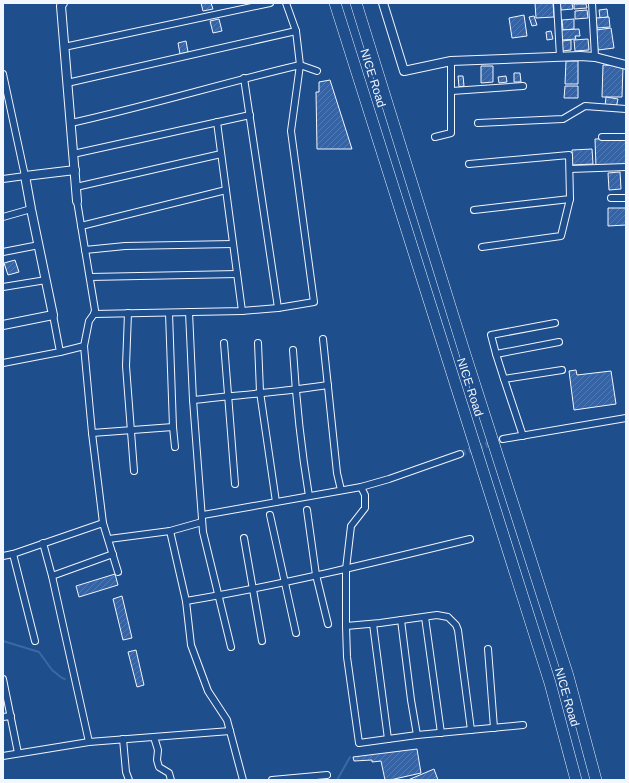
<svg xmlns="http://www.w3.org/2000/svg" width="629" height="783" font-family="Arial,sans-serif">
<style>
.lines{fill:none;stroke-linecap:round;stroke-linejoin:round}
.stream{stroke:#3b69a3;stroke-width:2}
.building{fill:url(#building-hatch);stroke:#f2f6ff}
.minor-tunnel{stroke:#3f679d;stroke-width:6;stroke-dasharray:6 3;stroke-linecap:butt}
.minor-casing{stroke:#f2f6ff;stroke-width:8}
.tertiary-casing{stroke:#f2f6ff;stroke-width:10}
.motorway-casing{stroke:#f2f6ff;stroke-width:12}
.minor{stroke:#1f4e8c;stroke-width:6}
.tertiary{stroke:#1f4e8c;stroke-width:8}
.motorway{stroke:#1f4e8c;stroke-width:11}
.labels{text-anchor:middle;stroke-width:3;stroke-linejoin:round;paint-order:stroke}
.street-label{font-size:12px;fill:#f2f6ff;stroke:#1f4e8c}
</style>
<defs>
<pattern id="building-hatch" width="6" height="6" patternUnits="userSpaceOnUse"><rect width="6" height="6" fill="#3563a3"/><path d="M-1 1l2-2M0 6l6-6M5 7l2-2" fill="none" stroke="#537ab1"/></pattern>
</defs>
<rect width="100%" height="100%" fill="#1f4e8c"/>
<g class="lines">
<g class="stream">
<path d="M3 641 39 652 52 670 62 678 65 679"/>
<path d="M337 780 350 757"/>
</g>
</g>
<g class="building">
<path d="M201 3H211L213 9 203 11Z"/>
<path d="M535 3H553L554 17 536 18Z"/>
<path d="M560 3H572L573 9 561 10Z"/>
<path d="M574 4H586L587 8 574 9Z"/>
<path d="M607 9 608 17 600 18 599 10Z"/>
<path d="M587 10 588 18 575 19V11Z"/>
<path d="M524 15 527 36 512 38 509 18Z"/>
<path d="M534 16 537 25 532 26 529 17Z"/>
<path d="M609 17 610 27 597 28 596 18Z"/>
<path d="M219 19 222 31 213 33 210 21Z"/>
<path d="M574 19V29L563 30 562 20Z"/>
<path d="M611 28 614 48 598 50 596 30Z"/>
<path d="M579 29 580 36H575L576 39 562 40 561 30Z"/>
<path d="M551 31 553 39 547 40 546 32Z"/>
<path d="M588 39 589 50 575 51 574 40Z"/>
<path d="M571 40V50L562 51V41Z"/>
<path d="M186 41 188 52 180 54 178 43Z"/>
<path d="M566 61H578V84H565Z"/>
<path d="M603 65 623 66 622 97H602Z"/>
<path d="M481 66H493V82L481 83Z"/>
<path d="M514 73H520L521 82H514Z"/>
<path d="M458 76H463L464 86 459 87Z"/>
<path d="M506 76 507 82 499 83 498 77Z"/>
<path d="M330 80 352 149H317L316 92H319V82Z"/>
<path d="M565 86H578V98H564Z"/>
<path d="M606 97 618 99 616 108 605 106Z"/>
<path d="M626 138V166L596 167 595 139Z"/>
<path d="M592 149 593 164 572 165V150Z"/>
<path d="M620 172 621 189 609 190 608 173Z"/>
<path d="M608 208H626V225L608 226Z"/>
<path d="M15 260 19 272 8 275 4 263Z"/>
<path d="M576 370 577 375 611 371 616 404 574 410 569 371Z"/>
<path d="M115 574 118 585 79 597 76 586Z"/>
<path d="M122 596 132 638 123 640 113 599Z"/>
<path d="M136 650 144 685 137 687 128 652Z"/>
<path d="M417 749 421 773 390 780H385L381 761 372 762V760L354 761 353 757Z"/>
<path d="M434 769 438 780H408Z"/>
</g>
<g class="lines">
<path class="minor-tunnel" d="M460 454 503 439"/>
<g class="minor-casing">
<g id="minor">
<path d="M286 3 296 31 300 65 317 71"/>
<path d="M557 3 560 57"/>
<path d="M592 3 595 57"/>
<path d="M64 47 270 3"/>
<path d="M3 74 25 176 3 179"/>
<path d="M244 78 278 308"/>
<path d="M67 83 296 31"/>
<path d="M452 91 523 86"/>
<path d="M217 122 242 311"/>
<path d="M71 123C148 106 223 83 300 65L291 131 314 302 278 308 242 311 94 314 95 310 77 201"/>
<path d="M478 123 563 119 585 106 626 109"/>
<path d="M435 137 451 133V61"/>
<path d="M602 137H626"/>
<path d="M73 154 250 115"/>
<path d="M469 164 569 155 570 199 474 210"/>
<path d="M570 169 626 167"/>
<path d="M76 187 221 154"/>
<path d="M611 198H626"/>
<path d="M3 217 31 209"/>
<path d="M81 226 226 190"/>
<path d="M482 247 561 236 570 199"/>
<path d="M85 250 125 246 233 244"/>
<path d="M3 252 39 245"/>
<path d="M90 277 237 274"/>
<path d="M3 287 46 280"/>
<path d="M189 312 193 400 203 532 231 647"/>
<path d="M128 313 126 366 134 471"/>
<path d="M169 313 173 427 175 447"/>
<path d="M94 314 89 321 84 346 92 433 103 523"/>
<path d="M555 323 491 335 496 354 559 342"/>
<path d="M323 339 337 473 341 490"/>
<path d="M224 343 235 484"/>
<path d="M258 343 260 392 276 502"/>
<path d="M293 350C296 399 301 448 309 496"/>
<path d="M60 352 84 346"/>
<path d="M496 354 504 379 562 370"/>
<path d="M3 363 60 352 53 315"/>
<path d="M504 379 523 436"/>
<path d="M193 400C238 395 283 392 328 385"/>
<path d="M92 433 173 427"/>
<path d="M503 439 626 418"/>
<path d="M361 487 365 495V508L351 526 346 569V626L347 657 359 743 417 735 523 725"/>
<path d="M307 510 316 575 328 624"/>
<path d="M203 515 361 487 389 479 460 454"/>
<path d="M270 515 296 633"/>
<path d="M170 531 186 601 191 645 208 691 227 720 243 780"/>
<path d="M244 538 262 641"/>
<path d="M109 539 170 531 202 522"/>
<path d="M43 543 52 576 89 742"/>
<path d="M13 554 35 641"/>
<path d="M3 556 13 554 103 523 118 572"/>
<path d="M52 576 113 554"/>
<path d="M186 601C282 585 376 562 470 539"/>
<path d="M425 617 441 733"/>
<path d="M401 620 411 700 417 735"/>
<path d="M373 624 388 739"/>
<path d="M346 626 380 623 437 615 448 617 456 625 458 630 471 730"/>
<path d="M488 649 494 728"/>
<path d="M3 679 18 753"/>
<path d="M3 717 11 716"/>
<path d="M154 737 158 750 157 760 159 767 169 773 171 780"/>
<path d="M123 739 126 772 129 780"/>
<path d="M3 756 89 742 230 731"/>
<path d="M272 780 327 775"/>
</g>
</g>
<g class="tertiary-casing">
<g id="tertiary">
<path d="M63 3 61 6 77 201"/>
<path d="M383 3 404 71 451 61 580 56 595 57 626 65"/>
<path d="M3 325 53 315 31 209 25 176 75 170"/>
</g>
</g>
<g class="motorway-casing">
<g id="motorway">
<path d="M335 3 550 683 576 780"/>
<path d="M356 3 464 351 568 676 596 780"/>
</g>
</g>
<use href="#minor" class="minor"/>
<use href="#tertiary" class="tertiary"/>
<use href="#motorway" class="motorway"/>
</g>
<g class="labels">
<g class="street-label">
<text transform="translate(373 78) rotate(73)" y="4">NICE Road</text>
<text transform="translate(470 387) rotate(72)" y="4">NICE Road</text>
<text transform="translate(567 697) rotate(74)" y="4">NICE Road</text>
</g>
</g>
<rect width="629" height="783" fill="none" stroke="#f2f6ff" stroke-width="8"/>
</svg>
